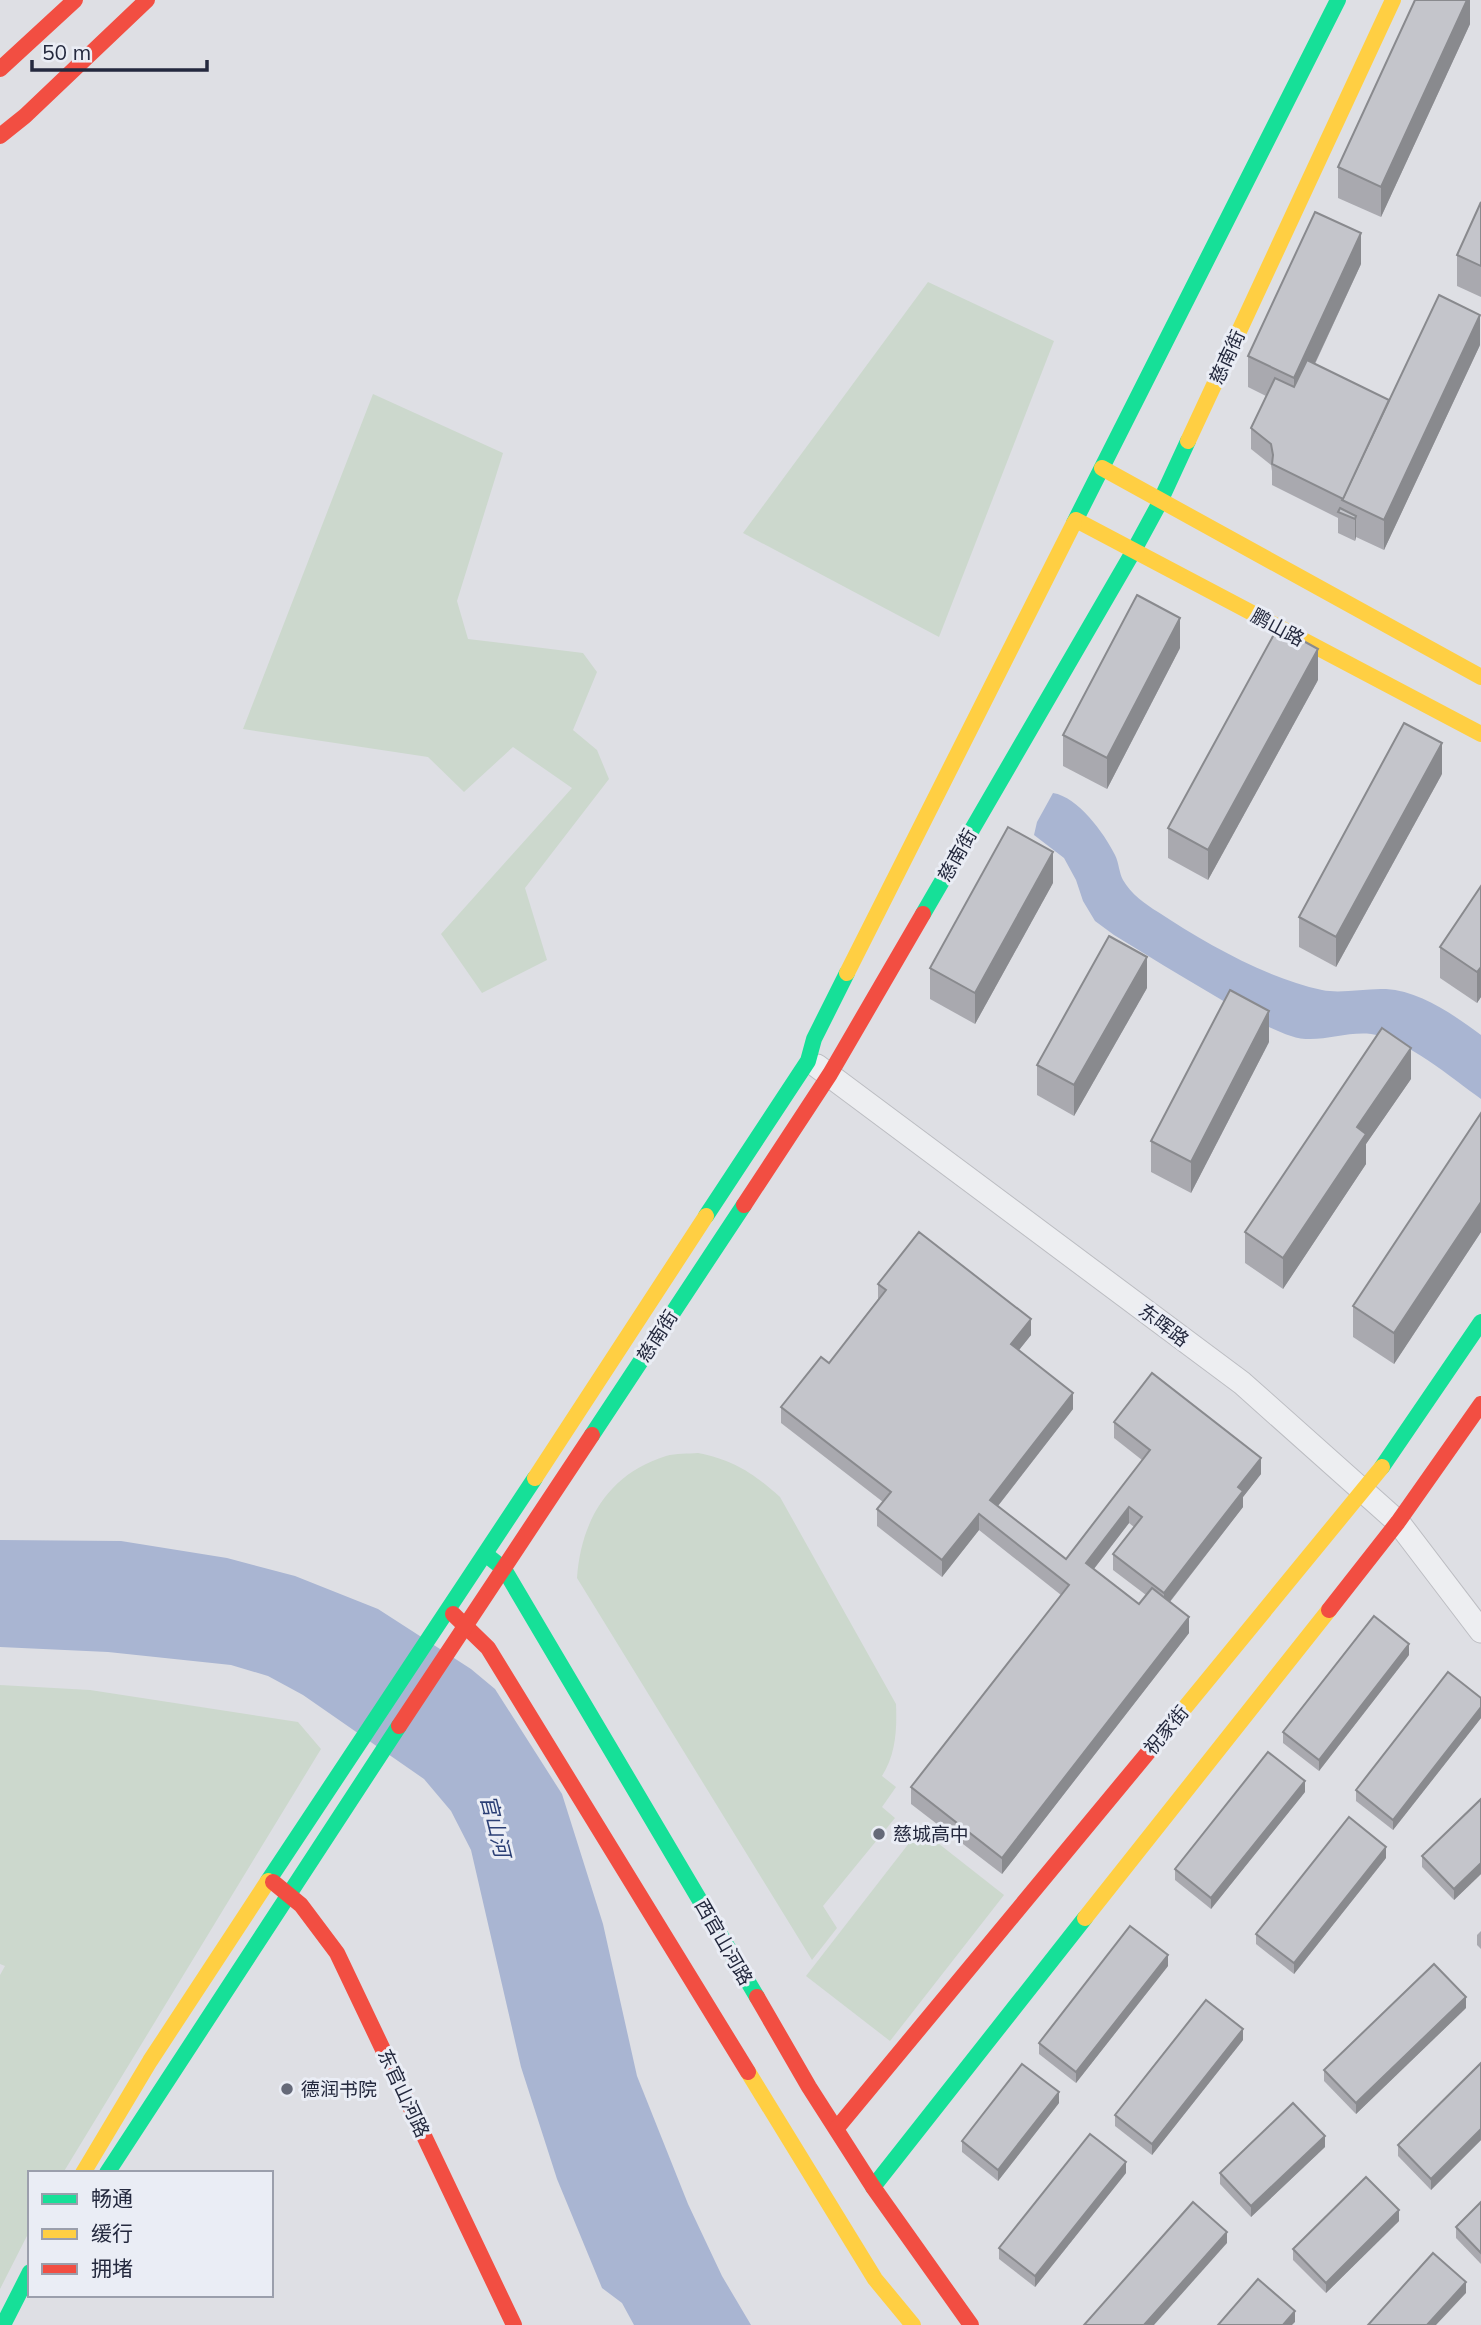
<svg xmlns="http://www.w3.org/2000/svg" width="1481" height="2325" font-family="Mulish,'Noto Sans SC',sans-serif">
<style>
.green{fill:#ccd8cd}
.water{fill:#a9b5d2}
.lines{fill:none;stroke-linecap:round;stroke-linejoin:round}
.street-casing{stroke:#bcbdc2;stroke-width:25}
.street{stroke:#edeef1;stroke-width:23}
.fast{stroke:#16e098;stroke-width:16}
.slow{stroke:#ffcf43;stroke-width:16}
.jam{stroke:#f24e42;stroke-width:16}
.wall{fill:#a9a9af;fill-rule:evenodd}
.shaded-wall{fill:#898a8e}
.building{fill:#c4c5cb;stroke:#898a8e;stroke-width:2}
.poi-dot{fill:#656978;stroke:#eaedf5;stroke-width:2.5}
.labels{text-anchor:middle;stroke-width:6;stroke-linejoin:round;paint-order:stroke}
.street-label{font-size:19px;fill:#24293e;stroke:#eaedf5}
.poi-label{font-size:19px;fill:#24293e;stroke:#eaedf5;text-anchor:start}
.water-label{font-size:21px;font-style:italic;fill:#2b3f75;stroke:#eaedf5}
</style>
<rect width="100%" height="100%" fill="#dedfe4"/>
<g class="green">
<path d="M928 282 1054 341 939 637 743 533Z"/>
<path d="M373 394 503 453 457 601 468 639 583 653 597 672 573 730 597 750 609 779 525 888 547 960 482 993 441 934 572 788 513 747 464 792 428 757 243 729Z"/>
<path d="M698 1453C734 1460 753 1473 780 1497L896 1704C897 1729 896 1754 882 1776L896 1787 882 1807 895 1818 823 1906 837 1928 812 1960 577 1578C581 1521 608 1474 666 1456 676 1453 688 1454 698 1453Z"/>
<path d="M0 1685 90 1690 298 1722 321 1749 63 2173H30V2230L0 2289V1975L5 1966 0 1964Z"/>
<path d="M920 1829 1004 1895 890 2041 806 1976Z"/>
</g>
<g class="water">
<path d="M1053 793C1078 797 1104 833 1115 855 1119 863 1119 873 1123 880 1131 894 1145 904 1158 912 1205 943 1266 978 1322 990 1342 994 1365 988 1386 989 1420 991 1454 1015 1481 1035V1099C1452 1078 1406 1039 1371 1034 1344 1031 1316 1045 1291 1036 1264 1027 1240 1011 1215 996 1181 976 1148 956 1114 935L1095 921 1083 901 1076 880 1064 858 1034 835 1037 822Z"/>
<path d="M0 1540 121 1541 227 1558 295 1576 378 1609 471 1669 495 1689 562 1794 603 1924 637 2076 688 2204 722 2276 751 2325H634L622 2303 602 2288 557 2179 521 2067 471 1850 451 1811 424 1779 303 1695 268 1676 231 1665 108 1652 0 1647Z"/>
</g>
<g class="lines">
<g class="street-casing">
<path id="street" d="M817 1066 1242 1383 1398 1522 1481 1631"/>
</g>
<use href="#street" class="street"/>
<g class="fast">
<path d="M1074 523 1338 0"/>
<path d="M923 914 1133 552 1158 506 1188 441"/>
<path d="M706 1216 808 1061 814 1039 847 973"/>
<path d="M592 1435 744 1205"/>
<path d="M1382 1467 1481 1322"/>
<path d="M489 1557 504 1569 757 1997"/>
<path d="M268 1881 535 1478"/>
<path d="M107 2173 399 1726"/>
<path d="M873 2187 1085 1918"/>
<path d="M3 2325 30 2272"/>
</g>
<g class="slow">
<path d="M1188 441 1393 0"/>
<path d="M1102 468 1481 677"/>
<path d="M1076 520 1481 734"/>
<path d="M847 973 1074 523"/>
<path d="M535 1478 706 1216"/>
<path d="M1160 1738 1382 1467"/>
<path d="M1085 1918 1329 1610"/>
<path d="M748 2072 875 2279 913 2325"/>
<path d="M83 2173 150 2061 268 1881"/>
</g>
<g class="jam">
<path d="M0 69 75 0"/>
<path d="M0 136 25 116 147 0"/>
<path d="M744 1205 830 1074 923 914"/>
<path d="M1329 1610 1398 1522 1481 1404"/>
<path d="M453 1614 488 1648 748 2072"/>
<path d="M399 1726 592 1435"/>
<path d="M273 1882 301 1905 337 1953 514 2325"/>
<path d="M757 1997 809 2087 873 2187 971 2325"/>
<path d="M837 2128 1160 1738"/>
</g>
</g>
<g class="wall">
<path d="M1470 0V24L1381 217 1338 198V167Z"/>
<path d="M1481 202V297L1457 286V255Z"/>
<path d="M1361 264 1315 364 1389 400 1480 345 1384 550 1356 537 1355 541 1338 533V518L1272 485V471L1271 465 1251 449V428L1266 396 1248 387V356Z"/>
<path d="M1180 648 1107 789 1063 766V735Z"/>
<path d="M1318 680 1208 880 1168 858V828Z"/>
<path d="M1442 774 1336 967 1299 947V917Z"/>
<path d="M1053 883 975 1024 930 999V968Z"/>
<path d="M1481 886V997L1477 1003 1440 978V947Z"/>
<path d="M1147 988 1074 1116 1037 1095V1065Z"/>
<path d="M1269 1042 1191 1193 1151 1172V1141Z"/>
<path d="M1411 1079 1366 1144V1164L1283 1289 1245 1263V1232Z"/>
<path d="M1481 1113V1232L1394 1364 1353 1337V1306Z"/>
<path d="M878 1284 1031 1335 1019 1350 1073 1409 998 1506 1066 1559 1142 1460 1114 1438V1422L1261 1474 1243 1497V1507L1170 1602 1189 1633 1002 1874 911 1804V1787L1061 1595 979 1530 942 1577 877 1526V1509L883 1502 781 1423V1407L829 1363 878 1299ZM1129 1523 1134 1527 1113 1554V1570L1146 1595 1139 1604 1094 1569Z"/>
<path d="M1409 1655 1319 1771 1283 1743V1732Z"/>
<path d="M1481 1698V1718L1393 1830 1356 1801V1790Z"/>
<path d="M1305 1792 1211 1909 1175 1880V1869Z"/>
<path d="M1481 1799V1874L1454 1900 1422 1867V1856Z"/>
<path d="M1386 1858 1294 1974 1256 1944V1934Z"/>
<path d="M1481 1931V1949L1477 1945V1935Z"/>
<path d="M1168 1966 1076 2083 1039 2054V2043Z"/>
<path d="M1466 2008 1356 2114 1324 2081V2070Z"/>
<path d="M1243 2040 1152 2155 1115 2126V2115Z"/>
<path d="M1481 2063V2140L1431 2190 1398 2156V2145Z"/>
<path d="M1059 2103 998 2181 962 2152V2141Z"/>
<path d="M1325 2147 1251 2217 1220 2184V2173Z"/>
<path d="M1126 2173 1035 2287 999 2259V2248Z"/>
<path d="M1481 2202V2264L1456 2238V2227Z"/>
<path d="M1399 2221 1326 2293 1293 2260V2249Z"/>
</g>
<g class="shaded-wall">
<path d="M1467 0H1470V24L1381 217V187Z"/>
<path d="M1361 233V264L1294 408V378Z"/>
<path d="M1480 315V345L1384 550V520Z"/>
<path d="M1356 516V537L1355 541V519Z"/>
<path d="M1180 618V648L1107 789V758Z"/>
<path d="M1318 649V680L1208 880V850Z"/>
<path d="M1442 743V774L1336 967V937Z"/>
<path d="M1053 852V883L975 1024V993Z"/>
<path d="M1147 957V988L1074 1116V1085Z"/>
<path d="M1481 967V997L1477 1003V972Z"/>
<path d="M1269 1011V1042L1191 1193V1162Z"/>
<path d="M1411 1048V1079L1366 1144V1164L1283 1289V1258L1357 1127Z"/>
<path d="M1481 1202V1232L1394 1364V1333Z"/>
<path d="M1031 1319V1335L1011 1360V1344Z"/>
<path d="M1073 1393V1409L990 1516V1500Z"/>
<path d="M1261 1458V1474L1243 1497V1507L1164 1609V1593L1238 1487Z"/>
<path d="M1129 1507V1523L1086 1579V1563Z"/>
<path d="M979 1514V1530L942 1577V1560Z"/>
<path d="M1189 1617V1633L1002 1874V1858Z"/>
<path d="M1409 1644V1655L1319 1771V1760Z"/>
<path d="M1481 1707V1718L1393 1830V1820Z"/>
<path d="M1305 1781V1792L1211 1909V1898Z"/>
<path d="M1386 1847V1858L1294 1974V1963Z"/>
<path d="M1481 1863V1874L1454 1900V1889Z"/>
<path d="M1168 1955V1966L1076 2083V2072Z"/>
<path d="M1466 1997V2008L1356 2114V2103Z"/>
<path d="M1243 2029V2040L1152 2155V2144Z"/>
<path d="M1059 2092V2103L998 2181V2170Z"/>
<path d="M1481 2129V2140L1431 2190V2179Z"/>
<path d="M1325 2136V2147L1251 2217V2206Z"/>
<path d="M1126 2162V2173L1035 2287V2276Z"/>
<path d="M1399 2210V2221L1326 2293V2283Z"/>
<path d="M1227 2232V2243L1154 2325H1144Z"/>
<path d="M1466 2282V2293L1436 2325H1427Z"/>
<path d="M1295 2311V2322L1292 2325H1283Z"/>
</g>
<g class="building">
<path d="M1415 0H1467L1381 187 1338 167Z"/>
<path d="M1481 202V266L1457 255Z"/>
<path d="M1315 212 1361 233 1294 378 1248 356Z"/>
<path d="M1439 295 1480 315 1384 520 1342 500Z"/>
<path d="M1307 360 1389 400 1343 499 1272 464 1273 455 1271 444 1251 428 1275 378 1294 387Z"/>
<path d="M1340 508 1356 516 1355 519 1338 512Z"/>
<path d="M1137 595 1180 618 1107 758 1063 735Z"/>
<path d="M1278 627 1318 649 1208 850 1168 828Z"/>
<path d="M1404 723 1442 743 1336 937 1299 917Z"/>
<path d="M1008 827 1053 852 975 993 930 968Z"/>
<path d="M1481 886V967L1477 972 1440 947Z"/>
<path d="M1109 936 1147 957 1074 1085 1037 1065Z"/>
<path d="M1230 990 1269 1011 1191 1162 1151 1141Z"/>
<path d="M1382 1028 1411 1048 1357 1127 1366 1134 1283 1258 1245 1232Z"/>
<path d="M1481 1113V1202L1394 1333 1353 1306Z"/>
<path d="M919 1232 1031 1319 1011 1344 1073 1393 990 1500 1066 1559 1150 1450 1114 1422 1152 1373 1261 1458 1238 1487 1243 1491 1164 1593 1113 1554 1142 1517 1129 1507 1086 1563 1139 1604 1152 1588 1189 1617 1002 1858 911 1787 1069 1585 979 1514 942 1560 877 1509 891 1492 781 1407 821 1357 829 1363 886 1290 878 1284Z"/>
<path d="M1374 1616 1409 1644 1319 1760 1283 1732Z"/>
<path d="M1448 1672 1481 1698V1707L1393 1820 1356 1790Z"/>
<path d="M1268 1752 1305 1781 1211 1898 1175 1869Z"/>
<path d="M1481 1799V1863L1454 1889 1422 1856Z"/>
<path d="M1349 1817 1386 1847 1294 1963 1256 1934Z"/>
<path d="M1130 1926 1168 1955 1076 2072 1039 2043Z"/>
<path d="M1434 1964 1466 1997 1356 2103 1324 2070Z"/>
<path d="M1206 2000 1243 2029 1152 2144 1115 2115Z"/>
<path d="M1481 2063V2129L1431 2179 1398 2145Z"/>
<path d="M1022 2064 1059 2092 998 2170 962 2141Z"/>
<path d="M1293 2103 1325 2136 1251 2206 1220 2173Z"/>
<path d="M1090 2134 1126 2162 1035 2276 999 2248Z"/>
<path d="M1366 2177 1399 2210 1326 2283 1293 2249Z"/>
<path d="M1193 2202 1227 2232 1144 2325H1084Z"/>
<path d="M1481 2202V2253L1456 2227Z"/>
<path d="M1433 2253 1466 2282 1427 2325H1368Z"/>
<path d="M1258 2279 1295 2311 1283 2325H1218Z"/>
</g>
<g class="poi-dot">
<circle cx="879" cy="1834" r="7"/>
<circle cx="287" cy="2089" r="7"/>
</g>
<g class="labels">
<g class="street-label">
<text transform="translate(1227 357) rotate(-65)" y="7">慈南街</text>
<text transform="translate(1278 627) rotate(28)" y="7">鹏山路</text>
<text transform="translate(957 855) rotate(-60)" y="7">慈南街</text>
<text transform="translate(1164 1325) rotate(37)" y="7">东晖路</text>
<text transform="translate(657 1336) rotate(-57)" y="7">慈南街</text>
<text transform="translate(1166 1730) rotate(-50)" y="7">祝家街</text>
<text transform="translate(724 1942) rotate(60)" y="7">西官山河路</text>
<text transform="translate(404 2093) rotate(65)" y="7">东官山河路</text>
</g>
<g class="poi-label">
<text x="893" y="1841">慈城高中</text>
<text x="301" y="2096">德润书院</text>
</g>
<g class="water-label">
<text transform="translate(495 1826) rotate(76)" y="7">官山河</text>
</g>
</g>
<rect x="28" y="2171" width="245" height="126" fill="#eaedf5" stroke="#9b9fac" stroke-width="2"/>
<rect x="42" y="2194" width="35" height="10" fill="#16e098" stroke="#9b9fac" stroke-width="2"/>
<text x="91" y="2206" font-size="21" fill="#24293e">畅通</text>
<rect x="42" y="2229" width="35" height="10" fill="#ffcf43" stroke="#9b9fac" stroke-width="2"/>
<text x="91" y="2241" font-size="21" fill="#24293e">缓行</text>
<rect x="42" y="2264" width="35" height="10" fill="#f24e42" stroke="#9b9fac" stroke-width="2"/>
<text x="91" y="2276" font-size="21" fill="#24293e">拥堵</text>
<path d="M32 60v10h175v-10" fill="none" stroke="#24293e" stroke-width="3.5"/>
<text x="42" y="60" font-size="21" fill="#24293e" stroke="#eaedf5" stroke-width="5" paint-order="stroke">50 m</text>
</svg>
